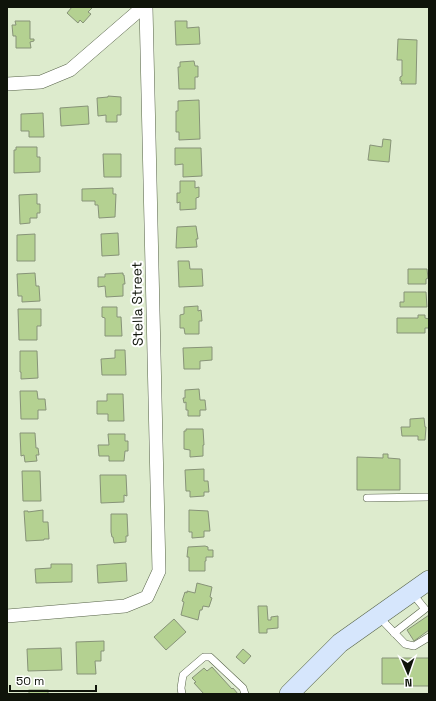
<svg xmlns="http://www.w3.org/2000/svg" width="436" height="701" font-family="'Space Grotesk',sans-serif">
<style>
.building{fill:#b4d191;stroke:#879378}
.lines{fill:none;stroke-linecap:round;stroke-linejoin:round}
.lane-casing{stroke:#576349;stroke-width:8}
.street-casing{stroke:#576349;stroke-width:14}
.secondary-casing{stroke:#576349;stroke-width:20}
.lane{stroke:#fff;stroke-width:7}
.street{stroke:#fff;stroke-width:13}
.secondary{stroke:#d6e6fc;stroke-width:19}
.labels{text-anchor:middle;stroke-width:4;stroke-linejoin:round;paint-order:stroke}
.street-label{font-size:14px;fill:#0f140a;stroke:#fff}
</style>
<rect width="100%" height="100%" fill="#ddebcd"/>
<g class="building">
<path d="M72 7H93L88 12 91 14 83 23 80 20 78 23 67 13Z"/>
<path d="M15 21H30V39H34V41L30 42 31 48H16V36H13L12 25H16Z"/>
<path d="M175 21H187V28L199 27 200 44 176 45Z"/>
<path d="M398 39 417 40 416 84H401L402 81H400V77L402 76V60H397Z"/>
<path d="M194 61 195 66H198V77H195V89H179L178 67H180V62Z"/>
<path d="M108 96 121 97V115H117V122H106V115L98 116 97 98 108 97Z"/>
<path d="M199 100 200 139 179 140V132H176V111H178V101Z"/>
<path d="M88 106 89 124 61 126 60 108Z"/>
<path d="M43 113 44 137H29V131H21V114Z"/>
<path d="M383 139 391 140 389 162 368 160 370 145 382 147Z"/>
<path d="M16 147H37V157H40V172L14 173V150H16Z"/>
<path d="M175 148H201L202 176 183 177V164L175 165Z"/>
<path d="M103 154H121V177H104Z"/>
<path d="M180 181H195V188L199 187V197L196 198V209L180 210V202L177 203V193H180Z"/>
<path d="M113 188V194H116L115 217 99 218 98 205H95V201H82V189Z"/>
<path d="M37 194V204H40V213H37V218H30V223L20 224 19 195Z"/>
<path d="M196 226 198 239H196L197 247 176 248 177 227Z"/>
<path d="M118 233 119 255 102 256 101 234Z"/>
<path d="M35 234V261H17V235Z"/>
<path d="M178 261H189L190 269H202L203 286 179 287Z"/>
<path d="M408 269H427L428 278 426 279V284H408Z"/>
<path d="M35 273 36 286H39L40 301 22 302V296H18L17 274Z"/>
<path d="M123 273V275H124L125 284H123V296L106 297 105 286 98 287V277H105V274Z"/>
<path d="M404 292H426L427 307H400V302H404Z"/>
<path d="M198 306V311L201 310 202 321H199V334H185L184 328H180V315L184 314V307Z"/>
<path d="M102 307H117V317H121L122 336H105V318L102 317Z"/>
<path d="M18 309H41V326H37V340H19Z"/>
<path d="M418 315H425V318L429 319V328H425V333H397V318H418Z"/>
<path d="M212 347V360L200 361V369H184L183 348Z"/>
<path d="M115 350H125L126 375H102L101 359 115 358Z"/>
<path d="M20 351H37L38 378 21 379V372H20Z"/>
<path d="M199 389 200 400H205L206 410H200V416H188V410H186V402L184 403 183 398H185V390Z"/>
<path d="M20 391H37L38 399H45L46 410H38V419H21Z"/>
<path d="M107 394H123L124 421H108V414H97V401H107Z"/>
<path d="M424 418 425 427H426L425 440H418V436H402L401 427H410V419Z"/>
<path d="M186 429H203L204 445H203V456L190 457V450L184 449V431H186Z"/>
<path d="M20 433H35L36 448H38L39 455H36L37 461 25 462 24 455 21 456Z"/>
<path d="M108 434H125V441H128V451H125L124 461H109V456H99L98 445H109Z"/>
<path d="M383 454H388V458L400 459V490H357V457L383 458Z"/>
<path d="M204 469V481H208L209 492H204V496L190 497V491H186L185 470Z"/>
<path d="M22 471H40L41 501H23Z"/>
<path d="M100 475H126L127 496 124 495V502L101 503Z"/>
<path d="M43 510V522H48L49 539H44V540L26 541 24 511H28V512Z"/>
<path d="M189 510 208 511 210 531H204V537L192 538V532H189Z"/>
<path d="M111 514H127L128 536H126V542L114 543 113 537H112L111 532Z"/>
<path d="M205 546 208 547V550H213V557H206V561H205V571H189V557H187L188 547Z"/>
<path d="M126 563 127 581 98 583 97 565Z"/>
<path d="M51 564H72V582L36 583 35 569 51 568Z"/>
<path d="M197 583 212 587 210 597 212 598 209 607 203 606 202 610H200L198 620 181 615 184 602 182 601 185 592 187 593V591L195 593Z"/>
<path d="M258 606H267L268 620H271V617L278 616V628L267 629V633H259Z"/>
<path d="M429 615V630L414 641 407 630Z"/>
<path d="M174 619 186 632 166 650 154 637Z"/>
<path d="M104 641V651H101V661H95L96 674H77L76 642Z"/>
<path d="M61 648 62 670 28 671 27 649Z"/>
<path d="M243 649 251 656 244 664 236 657Z"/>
<path d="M382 658H429V686H409V684H382Z"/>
<path d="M212 667 232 689 233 688 238 694H204L194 683 196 682 192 678 204 668 207 671Z"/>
<rect x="29" y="690" width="19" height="4"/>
</g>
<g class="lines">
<g class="lane-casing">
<g id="lane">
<path d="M367 498 429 497"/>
<path d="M378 616 405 644 414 646 429 637"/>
<path d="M394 633 425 609 412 593"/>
<path d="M182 694 181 688 183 675 204 657H210L243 688 245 694"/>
</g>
</g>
<g class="street-casing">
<g id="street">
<path d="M7 84 41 82 70 70 143 7"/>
<path d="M7 616 125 606 147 597 159 571 146 7"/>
</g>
</g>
<g class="secondary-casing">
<path id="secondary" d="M289 694 340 643 429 580"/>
</g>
<use href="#lane" class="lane"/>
<use href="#street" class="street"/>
<use href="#secondary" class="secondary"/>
</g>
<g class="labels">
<g class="street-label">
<text transform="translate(137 304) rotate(-91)" y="5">Stella Street</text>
</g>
</g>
<rect width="436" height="701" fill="none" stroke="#0f140a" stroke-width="16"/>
<g transform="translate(408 673) rotate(178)" stroke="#ffffff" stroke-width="3" paint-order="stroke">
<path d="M0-3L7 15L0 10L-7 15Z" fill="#0f140a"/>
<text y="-6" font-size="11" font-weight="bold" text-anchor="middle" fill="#0f140a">N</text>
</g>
<path d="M10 685v6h86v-6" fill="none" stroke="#0f140a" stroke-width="2"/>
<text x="16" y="685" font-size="12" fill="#0f140a" stroke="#ffffff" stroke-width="3" paint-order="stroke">50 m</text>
</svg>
